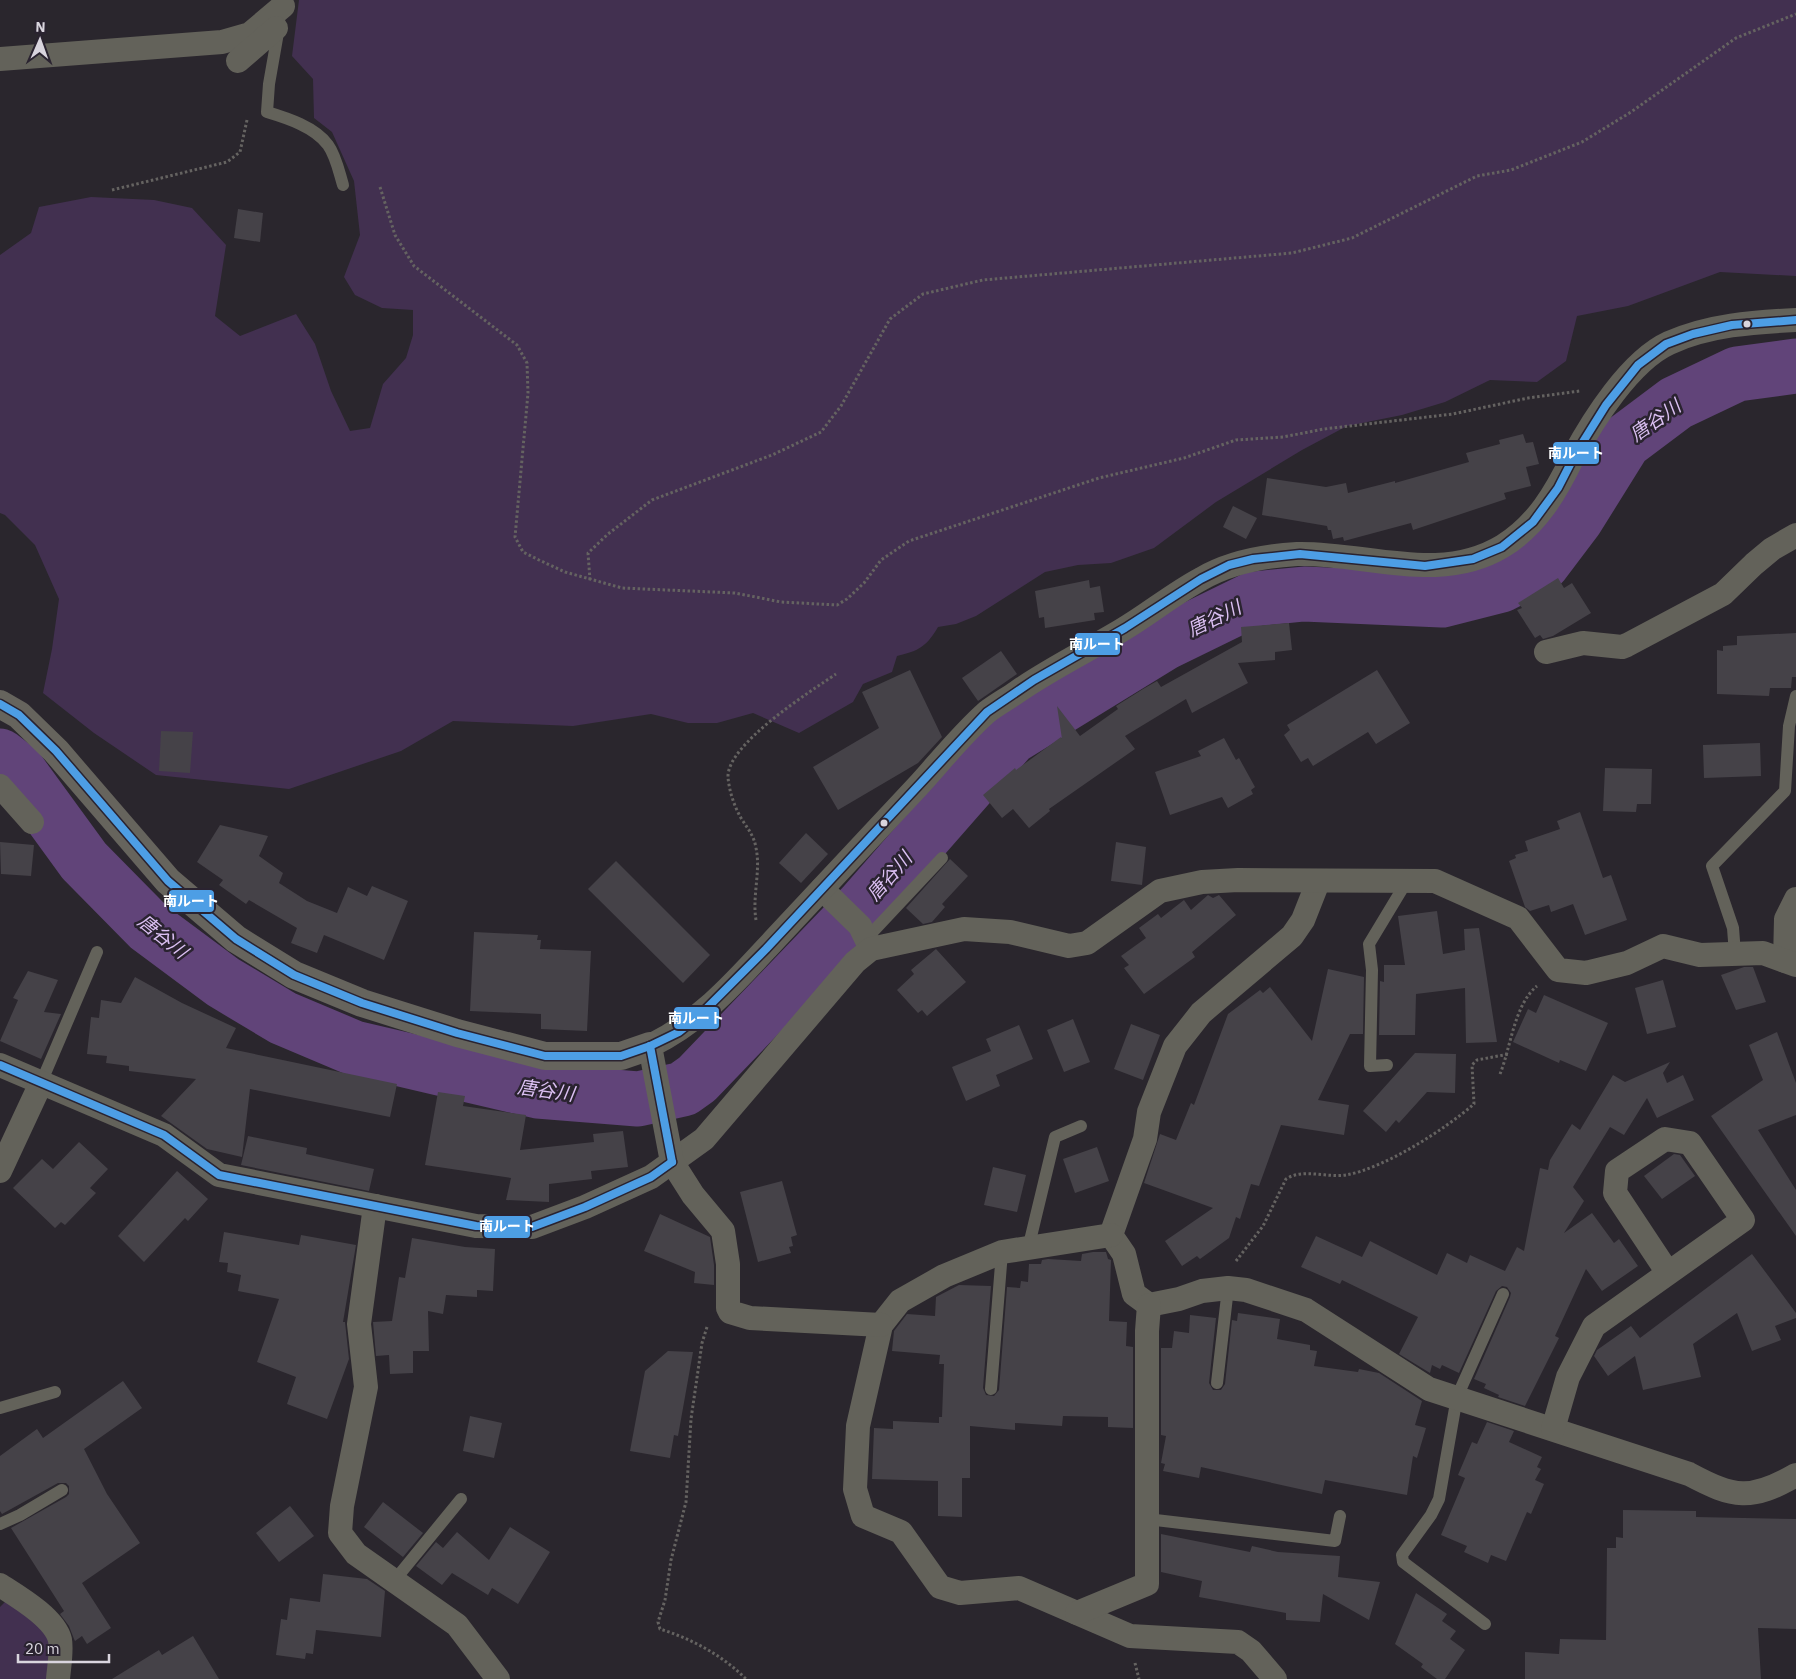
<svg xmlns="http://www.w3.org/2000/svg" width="1796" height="1679" font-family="'IBM Plex Sans','Noto Sans JP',sans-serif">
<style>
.green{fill:#423050}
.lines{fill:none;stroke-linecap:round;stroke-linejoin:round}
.river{stroke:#614479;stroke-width:55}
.building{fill:#454248}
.path{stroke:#656361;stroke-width:3;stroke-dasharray:2.5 2.5;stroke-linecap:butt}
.lane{stroke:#63625a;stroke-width:12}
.street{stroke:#63625a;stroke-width:24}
.secondary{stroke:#66645d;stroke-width:28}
.bus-1-casing{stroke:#2a2330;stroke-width:11}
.bus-1{stroke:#4d9ee5;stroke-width:8}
.bus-dot{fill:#d9d5de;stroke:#2a2330;stroke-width:2}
.labels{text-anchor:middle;stroke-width:5;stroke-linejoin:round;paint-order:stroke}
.water-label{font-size:19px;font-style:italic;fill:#dbc0f3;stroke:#2a2330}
.line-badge{stroke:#2a2330;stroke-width:2}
.badge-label{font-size:14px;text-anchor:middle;font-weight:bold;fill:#fff}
</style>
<rect width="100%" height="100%" fill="#2a262d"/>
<g class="green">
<path d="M299 0H1796V276L1720 272 1628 306 1577 316 1566 361 1537 382 1490 380 1445 402 1402 415 1347 426 1302 450 1216 502 1154 548 1111 563 1078 565 1045 572 976 616 956 624 938 627C927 646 919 651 897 656L892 672 863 684 853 702 799 733 753 713 717 723H688L651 714 573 726 453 721 401 751 289 789 156 775 94 733 43 693 52 649 59 599 35 545 5 515 0 513V255L31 233 39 207 91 197 154 200 192 208 226 245 215 316 240 336 296 314 315 344 331 391 350 431 370 428 383 384 406 358 413 335V310L382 308 355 295 344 277 360 235 354 181 332 132 314 118 313 79 292 56Z"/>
<path d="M8 1599 24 1610 50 1638 48 1679H0V1607Z"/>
</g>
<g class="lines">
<path class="river" d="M0 756 17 769 84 861 149 927 223 982 283 1018 354 1048 538 1091 638 1099 683 1089 697 1079 863 906 1011 737 1164 643 1254 599 1304 594 1442 600 1501 585 1542 564 1576 519 1624 442 1676 403 1737 374 1796 366"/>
</g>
<g class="building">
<path d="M238 209 263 213 260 242 234 238Z"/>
<path d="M1523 434 1526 443 1533 442 1539 464 1526 467 1531 486 1504 493 1506 499 1413 530 1411 523 1344 541 1343 537 1333 539 1331 530H1328L1327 526 1262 515 1267 478 1326 487 1346 483 1348 493 1395 481V483L1469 462 1466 453 1500 444 1499 440Z"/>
<path d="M1233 506 1257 518 1246 539 1223 527Z"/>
<path d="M1558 578 1564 588 1572 583 1591 613 1553 636 1543 639 1540 635 1535 638 1517 610 1522 608 1518 603Z"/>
<path d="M1089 580 1090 588 1100 586 1104 612 1094 613 1095 620 1045 628 1044 617 1039 618 1035 591Z"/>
<path d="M1289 623 1292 650 1275 652V660L1238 663 1248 683 1192 713 1186 699 1125 736 1135 749 1049 809 1050 811 1029 828 1013 809 1002 818 983 795 1015 768 1016 770 1061 737 1062 739 1057 706 1080 736 1118 709 1116 706 1143 689 1157 681 1161 687 1242 642 1241 627Z"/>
<path d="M1796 633V677H1792L1791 688H1770L1769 696 1717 694V650L1723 651V646L1737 645V636Z"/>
<path d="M1001 651 1017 674 978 701 962 678Z"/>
<path d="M910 670 942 737 918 763 838 810 813 767 879 728 862 692Z"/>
<path d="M1377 670 1410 723 1376 744 1368 732 1313 766 1308 758 1301 762 1284 735 1290 730 1287 725Z"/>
<path d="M161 731 193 732 190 773 159 771Z"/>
<path d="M1224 738 1236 760 1239 758 1255 787 1251 790 1253 794 1228 808 1222 797 1170 815 1155 772 1201 756 1198 751Z"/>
<path d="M1760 743 1761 776 1704 778 1703 745Z"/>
<path d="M1605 768 1652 769 1651 804H1637L1636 812 1603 811Z"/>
<path d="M1580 812 1603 878 1611 875 1627 920 1585 935 1573 904 1551 912 1549 905 1530 911 1525 907 1509 861 1516 858 1515 855 1528 851 1525 841 1560 829 1557 821Z"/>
<path d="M220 825 268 836 259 856 283 873 279 883 307 901 337 913 348 887 367 896 372 886 408 901 384 960 324 935 317 953 291 943 297 928 249 900 246 904 219 885 223 880 197 862Z"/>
<path d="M806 833 828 854 801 883 779 863Z"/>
<path d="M0 842 34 845 31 876 1 874Z"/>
<path d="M1116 842 1146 847 1142 885 1111 881Z"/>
<path d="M950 859 968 876 942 904 945 907 932 922 923 924 906 908Z"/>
<path d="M616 861 710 955 683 983 588 889Z"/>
<path d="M1208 895 1213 898 1219 895 1236 915 1192 952 1195 957 1144 994 1124 968 1129 965 1121 956 1146 938 1139 928 1158 914 1161 918 1184 900 1191 910Z"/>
<path d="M1437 911 1443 954 1465 950 1464 929 1479 928 1497 1042 1466 1043 1465 988 1416 994 1415 1035H1379L1380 981 1384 982V965H1405L1398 916Z"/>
<path d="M474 932 538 935 537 940H541L540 949 591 951 587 1031 541 1029V1014L470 1011Z"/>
<path d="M936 949 966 982 927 1016 922 1010 918 1013 897 990 914 974 911 970Z"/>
<path d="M1744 967H1753L1766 1002 1736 1010 1721 975Z"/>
<path d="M1328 969 1364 977 1363 1034H1350L1318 1100 1349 1105 1344 1135 1281 1125 1259 1186 1251 1184 1240 1219 1236 1217 1229 1238 1200 1259 1197 1256 1182 1266 1165 1241 1213 1208 1144 1183 1160 1134 1176 1140 1191 1103 1194 1105 1228 1014 1260 990 1263 993 1270 987 1312 1041Z"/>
<path d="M28 971 58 980 44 1012 61 1014 41 1059 0 1041 18 1000 13 998Z"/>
<path d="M135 977 182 1003 236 1028 226 1048 397 1084 390 1117 250 1089 242 1157 207 1149 161 1116 196 1079 129 1071V1066L106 1063 107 1056 87 1054 91 1017 99 1018 101 1000 121 1003Z"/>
<path d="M1663 980 1676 1027 1647 1034 1635 988Z"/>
<path d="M1544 995 1608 1023 1586 1071 1560 1060 1559 1063 1513 1042 1528 1009 1536 1013Z"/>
<path d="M1073 1019 1090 1062 1064 1072 1047 1030Z"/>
<path d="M1131 1024 1160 1035 1143 1080 1114 1069Z"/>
<path d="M1019 1025 1033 1059 996 1075 1000 1086 966 1101 952 1067 991 1051 986 1039Z"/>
<path d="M1777 1032 1796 1083V1115L1758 1130 1796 1190V1236L1711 1116 1763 1080 1749 1045Z"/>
<path d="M1415 1053 1456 1054 1455 1093 1427 1092 1399 1123 1396 1120 1386 1132 1363 1111Z"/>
<path d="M1670 1062 1663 1073 1667 1083 1683 1075 1694 1100 1657 1118 1647 1098 1624 1135 1610 1127 1573 1187 1584 1201 1564 1233 1592 1213 1614 1243 1619 1239 1638 1266 1602 1291 1586 1269 1555 1336 1559 1338 1525 1406 1498 1397 1499 1395 1484 1388 1486 1384 1474 1379 1510 1297 1511 1293 1507 1287 1502 1286 1496 1291 1459 1373 1442 1365 1440 1369 1432 1365 1430 1373 1399 1354 1418 1317 1342 1280 1340 1284 1301 1267 1316 1236 1362 1257 1370 1241 1437 1275 1447 1253 1467 1263 1470 1255 1505 1271 1517 1247 1524 1251 1540 1168 1548 1170 1550 1160 1572 1124 1580 1130 1613 1075 1625 1082Z"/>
<path d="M438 1092 465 1096 463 1106 526 1115 520 1150 594 1142 593 1134 623 1131 628 1167 591 1171 592 1179 549 1184V1202L506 1200 511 1178 425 1165Z"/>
<path d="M248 1136 307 1148 306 1154 374 1169 369 1191 241 1165Z"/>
<path d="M79 1142 108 1169 90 1188 96 1193 65 1225 61 1222 55 1228 13 1188 42 1159 53 1169Z"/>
<path d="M1097 1147 1109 1181 1075 1193 1063 1159Z"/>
<path d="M1674 1154 1680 1155 1695 1176 1662 1199 1644 1176Z"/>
<path d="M993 1167 1026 1175 1017 1212 984 1205Z"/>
<path d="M177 1171 208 1199 188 1221 185 1218 144 1262 118 1236Z"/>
<path d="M782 1181 797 1235 791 1237 793 1246 789 1247 791 1253 758 1262 740 1192Z"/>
<path d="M660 1214 710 1237 714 1265V1285L694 1283 695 1272 644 1251Z"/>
<path d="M224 1232 299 1245 301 1235 356 1245 343 1322H345L349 1359 327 1419 287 1404 296 1377 257 1362 279 1299 238 1291 241 1275 227 1272 228 1263 219 1262Z"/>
<path d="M412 1238 465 1247 495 1249 493 1291 477 1290V1297L446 1295 443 1314 428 1311 429 1351H413V1373L390 1374 389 1355 376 1356 373 1322 392 1321 399 1277 405 1278Z"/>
<path d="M1093 1252H1106L1108 1259 1111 1260 1109 1321 1127 1322 1126 1346 1133 1347V1428L1108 1427V1417L1063 1416 1062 1426 1015 1423V1430L970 1426V1478H962V1517L938 1516V1481L872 1479 874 1428 893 1429V1421L939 1423V1417H942L944 1364H939L940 1355 892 1351 894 1331 907 1314 935 1316 936 1297 959 1285 991 1286 983 1388 986 1395 994 1396 999 1390 1007 1287 1020 1288 1021 1281 1028 1282 1029 1264H1041L1042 1260 1048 1259 1081 1261 1082 1254Z"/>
<path d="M1752 1254 1796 1313V1318L1775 1326 1781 1340 1752 1351 1737 1313 1693 1344 1701 1377 1643 1390 1635 1356 1608 1376 1594 1356 1597 1350 1631 1326 1640 1338Z"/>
<path d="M1238 1313 1280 1319 1277 1339 1310 1345V1350L1317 1351 1314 1366 1358 1372 1359 1369 1379 1373 1422 1401 1415 1425 1426 1428 1417 1458 1413 1456 1407 1495 1325 1480 1322 1494 1201 1467 1199 1478 1163 1471 1165 1464 1161 1463 1166 1436 1161 1435V1348H1172L1174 1331 1189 1333 1190 1315 1216 1318 1209 1383 1213 1390H1221L1225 1384 1232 1320 1237 1321Z"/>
<path d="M668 1351 693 1352 678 1436 674 1435 670 1458 630 1451 645 1371Z"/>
<path d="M123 1381 142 1408 84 1449 107 1494 140 1543 82 1583 111 1628 87 1644 82 1636 75 1641 74 1639 69 1626 60 1614 64 1611 11 1528 66 1497 69 1494V1486L66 1483H58L2 1514 0 1511V1456L37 1429 43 1438Z"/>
<path d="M470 1416 502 1423 494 1458 463 1451Z"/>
<path d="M1487 1422 1514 1431 1509 1442 1542 1457 1537 1467 1541 1469 1535 1480 1544 1484 1531 1514 1527 1512 1506 1561 1491 1555 1488 1563 1464 1552 1467 1546 1441 1535 1465 1478 1458 1475 1472 1442 1477 1444Z"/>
<path d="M383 1502 423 1533 403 1557 364 1527Z"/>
<path d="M290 1506 314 1536 279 1562 256 1533Z"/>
<path d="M1623 1510 1696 1511V1517L1796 1519V1629L1758 1628 1761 1679H1525V1652L1559 1654 1560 1639 1606 1640 1607 1548H1616V1537L1623 1538Z"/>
<path d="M510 1527 550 1552 518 1604 492 1588 488 1595 452 1573 442 1585 416 1566 436 1542 443 1548 457 1532 489 1560Z"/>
<path d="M1161 1534 1250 1552 1252 1546 1278 1552 1340 1556 1338 1577 1380 1582 1369 1620 1323 1594 1320 1622 1286 1620V1613L1199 1597 1202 1581 1161 1572Z"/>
<path d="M323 1574 367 1579 385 1591 381 1637 316 1630 313 1654 306 1653 305 1659 276 1655 281 1619 287 1620 290 1598 320 1602Z"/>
<path d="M1416 1593 1447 1614 1442 1621 1456 1631 1450 1639 1465 1650 1445 1679H1437L1421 1667 1423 1664 1395 1644Z"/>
<path d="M193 1636 219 1679H112L159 1650 162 1655Z"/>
</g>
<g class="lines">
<g class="path">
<path d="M380 187 395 235 414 266 517 345 527 363 528 393 515 537 523 552 539 560 565 572 622 588 735 593 781 602 837 605 847 599 864 583 881 560 909 541 1099 478 1184 458 1236 440 1283 437 1324 429 1453 414 1528 398 1580 391"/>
<path d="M112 190 227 162 240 152 247 120"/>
<path d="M590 580 588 553 608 534 652 500 772 455 821 432 841 406 890 319 923 294 983 280 1292 253 1352 238 1477 176 1511 170 1582 142 1631 112 1736 38 1796 14"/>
<path d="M756 920C752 896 761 871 756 848 754 835 747 828 741 818 734 806 729 790 728 777 727 744 811 691 836 674"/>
<path d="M1500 1074C1511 1047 1514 1005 1537 986"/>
<path d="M1236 1261 1263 1226 1286 1179C1303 1168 1326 1178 1346 1175 1385 1168 1444 1130 1474 1104L1472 1065 1477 1060 1509 1054"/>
<path d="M707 1327 702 1343 691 1419 686 1502 671 1560 665 1600 658 1622 660 1629C692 1639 722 1655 746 1679"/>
<path d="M1135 1663 1139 1679"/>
</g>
<g class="lane">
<path d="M279 27 269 84 267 112C287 118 315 127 328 145 336 156 339 172 343 185"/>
<path d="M867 938 942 858"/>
<path d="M1735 954 1733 928 1712 866 1785 791 1789 726 1796 696"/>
<path d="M1387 1065 1370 1066 1372 970 1369 944 1407 881"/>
<path d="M41 1083 97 952"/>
<path d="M1028 1249 1055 1137 1081 1126"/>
<path d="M1217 1383 1228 1288"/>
<path d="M991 1389 1002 1252"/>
<path d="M0 1408 55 1392"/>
<path d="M1147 1519 1335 1541 1340 1516"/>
<path d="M0 1524 20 1515 62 1490"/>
<path d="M394 1581 461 1499"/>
<path d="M1485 1624 1403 1562 1402 1555 1431 1515 1439 1499 1457 1397 1503 1294"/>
</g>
<g class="street">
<path d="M0 59 222 42 250 34 283 6"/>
<path d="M238 61 276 28"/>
<path d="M1546 652 1583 643 1622 647 1627 645 1723 594 1754 564 1772 549 1796 535"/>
<path d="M0 786 32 822"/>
<path d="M1318 882 1303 920 1292 936 1201 1013 1175 1046 1149 1112 1145 1139 1111 1235 1124 1254 1134 1294 1149 1305 1179 1299 1202 1291 1228 1288 1246 1290 1306 1310 1429 1389 1689 1474C1734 1498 1751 1501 1796 1475"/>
<path d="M822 889 860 926 871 949"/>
<path d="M1785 961 1786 919 1796 899"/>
<path d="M0 1065 164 1135 219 1175 476 1226 532 1227 585 1207 651 1177 704 1139 855 962 871 949 964 929 1010 932 1069 946 1087 943 1160 891 1202 882 1238 880 1435 881 1518 918 1558 970 1586 973 1627 963 1663 946 1700 955 1763 953 1796 965"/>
<path d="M0 1171 41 1083"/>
<path d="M375 1206 359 1324 366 1387 342 1506 340 1533 356 1554 457 1625 498 1679"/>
<path d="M1111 1235 1002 1252 944 1276 900 1301 881 1325 858 1426 855 1489 863 1516 901 1532 940 1587 960 1593 1019 1588 1130 1636 1238 1642 1251 1651 1275 1679"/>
<path d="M881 1325 750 1318 730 1312 728 1308V1264L723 1231 693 1195 672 1162 650 1046C703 1020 736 981 775 939 823 888 870 837 918 786 940 762 962 734 987 712 996 705 1007 699 1017 692 1050 669 1087 651 1122 630 1149 614 1173 594 1201 579 1230 562 1263 556 1297 554 1365 552 1439 585 1503 546 1537 525 1556 492 1573 457 1593 420 1630 361 1669 343 1708 325 1754 322 1796 320"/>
<path d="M1553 1429 1568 1377 1594 1326 1743 1220 1690 1143 1665 1139 1617 1171 1615 1193 1668 1273"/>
<path d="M0 1585C17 1596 55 1618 60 1640 62 1651 59 1667 58 1679"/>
<path d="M1077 1613 1147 1584V1331L1149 1305"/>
</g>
<path class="secondary" d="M0 704 19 715 56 751 168 881 236 939 294 975 362 1003 457 1033 545 1056H621L650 1046"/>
<g class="bus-1-casing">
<g id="bus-1">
<path d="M0 704 19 715 56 751 168 881 236 939 294 975 362 1003 457 1033 545 1056H621L650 1046 679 1032 699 1016 766 949 987 712 1034 680 1125 628 1201 579 1229 565 1253 559 1300 554 1425 566 1473 559 1502 547 1533 522 1558 488 1576 453 1606 405 1638 365 1666 344 1693 334 1732 325 1796 320"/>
<path d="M650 1046 672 1162"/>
<path d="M0 1065 164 1135 219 1175 476 1226 532 1227 585 1207 651 1177 672 1162"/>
</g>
</g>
<use href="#bus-1" class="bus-1"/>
</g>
<g class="bus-dot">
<circle cx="1747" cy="324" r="4.5"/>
<circle cx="884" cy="823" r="4.5"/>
</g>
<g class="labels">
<g class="water-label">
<text transform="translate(1655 420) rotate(-35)" y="7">唐谷川</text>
<text transform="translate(1214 618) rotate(-26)" y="7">唐谷川</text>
<text transform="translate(889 876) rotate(-49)" y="7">唐谷川</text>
<text transform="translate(163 936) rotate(39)" y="7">唐谷川</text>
<text transform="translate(546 1090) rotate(8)" y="7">唐谷川</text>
</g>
</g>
<g class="line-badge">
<rect x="1552" y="441" width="48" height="24" rx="5" fill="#4d9ee5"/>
<rect x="1074" y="632" width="47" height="24" rx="5" fill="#4d9ee5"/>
<rect x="168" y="889" width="47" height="24" rx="5" fill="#4d9ee5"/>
<rect x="673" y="1006" width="47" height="24" rx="5" fill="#4d9ee5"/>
<rect x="483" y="1215" width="48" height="24" rx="5" fill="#4d9ee5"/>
</g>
<g class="badge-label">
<text x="1576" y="458">南ルート</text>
<text x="1097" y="649">南ルート</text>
<text x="191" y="906">南ルート</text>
<text x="696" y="1023">南ルート</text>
<text x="507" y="1231">南ルート</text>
</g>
<g transform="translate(40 40) rotate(2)" stroke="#2a2330" stroke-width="4" paint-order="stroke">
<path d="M0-4L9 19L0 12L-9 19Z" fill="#d9d5de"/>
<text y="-8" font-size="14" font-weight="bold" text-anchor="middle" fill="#d9d5de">N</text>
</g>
<path d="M18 1654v8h91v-8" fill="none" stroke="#d9d5de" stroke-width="2.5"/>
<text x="25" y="1654" font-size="15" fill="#d9d5de" stroke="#2a2330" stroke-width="4" paint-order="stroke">20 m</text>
</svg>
